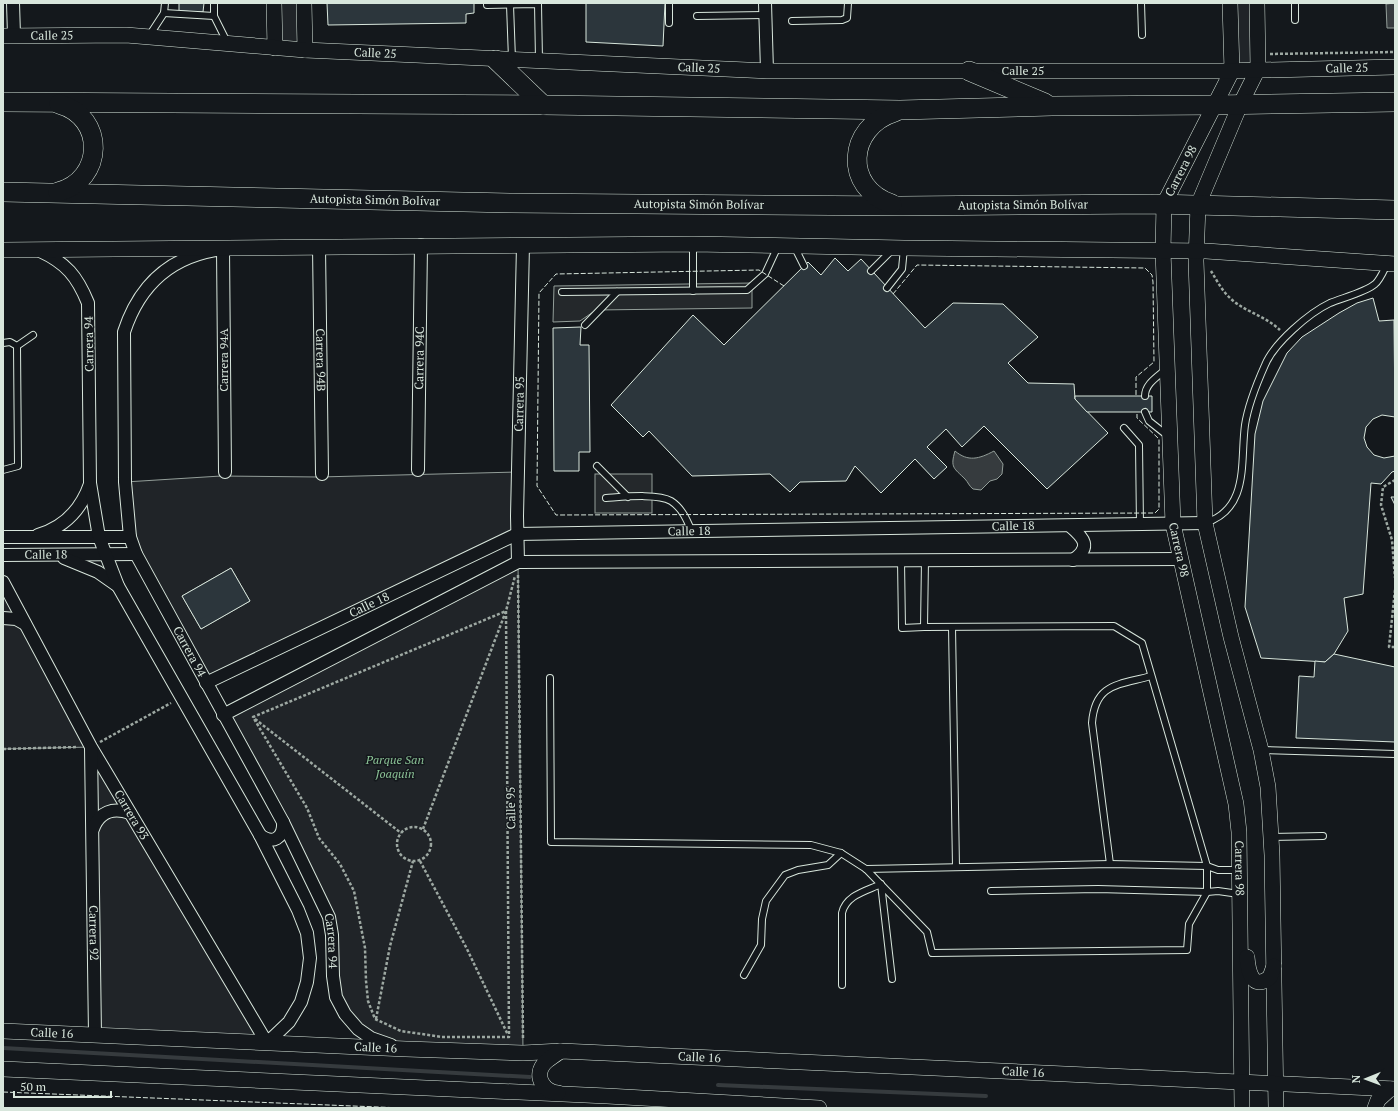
<svg xmlns="http://www.w3.org/2000/svg" width="1398" height="1111" font-family="'PT Serif',serif">
<style>
.green{fill:#202428;stroke:#939e99;fill-rule:evenodd}
.parking{fill:#24282b;stroke:#939e99}
.water{fill:#363b3e;stroke:#939e99}
.lines{fill:none;stroke-linecap:round;stroke-linejoin:round}
.stream{stroke:#363b3e;stroke-width:4}
.building{fill:#2c363c;stroke:#d8e6dc}
.service-casing{stroke:#d8e6dc;stroke-width:8}
.minor-casing{stroke:#d8e6dc;stroke-width:14}
.tertiary-casing{stroke:#d8e6dc;stroke-width:16}
.trunk-casing{stroke:#d8e6dc;stroke-width:20}
.path{stroke:#9da8a2;stroke-width:2.5;stroke-dasharray:3 2;stroke-linecap:butt}
.service{stroke:#14181c;stroke-width:6}
.minor{stroke:#14181c;stroke-width:12}
.tertiary{stroke:#14181c;stroke-width:15}
.trunk{stroke:#14181c;stroke-width:19}
.fence{stroke:#d8e6dc;stroke-width:1;stroke-dasharray:5 2;stroke-linecap:butt}
.labels{text-anchor:middle;stroke-width:3;stroke-linejoin:round;paint-order:stroke}
.street-label{font-size:12px;fill:#d8e6dc;stroke:#14181c}
.park-label{font-size:12px;font-style:italic;fill:#8ac095;stroke:#14181c}
</style>
<rect width="100%" height="100%" fill="#14181c"/>
<g class="green">
<path d="M274 3H304L305 50 275 48Z"/>
<path d="M1230 3H1257L1258 69 1232 71Z"/>
<path d="M518 472 517 534 206 683 136 554 125 482 221 476 319 477ZM231 568 250 601 201 629 182 596Z"/>
<path d="M518 562 523 1053 406 1049 371 1038 336 997 329 917 223 715Z"/>
<path d="M3 582 267 1043 95 1035 91 747 3 749Z"/>
</g>
<g class="parking">
<path d="M752 283V308L596 310 580 321 553 322 554 286Z"/>
<rect x="595" y="474" width="57" height="39"/>
</g>
<g class="water">
<path d="M1395 3V28H1387L1386 4Z"/>
<path d="M955 451C968 462 979 459 994 451L1003 464 1002 474 997 479 990 481 981 490 973 489C969 486 968 482 965 479 954 468 950 468 955 451Z"/>
</g>
<g class="lines">
<g class="stream">
<path d="M3 1048 530 1077"/>
<path d="M718 1085 986 1096"/>
</g>
</g>
<g class="building">
<path d="M179 3H204L203 12 179 11Z"/>
<path d="M327 3H474V13L466 14V23L328 25Z"/>
<path d="M586 3H665L663 46 586 42Z"/>
<path d="M835 258 848 271 861 259 925 328 953 303 1003 304 1038 337 1008 363 1028 383 1074 384 1075 399 1108 433 1047 489 984 426 962 447 946 429 927 447 947 467 934 479 915 459 881 493 855 466 846 481 800 482 790 492 770 474 692 476 649 431 643 437 611 405 693 315 724 345 808 262 821 275Z"/>
<path d="M1373 298 1379 321 1394 320 1395 417 1382 415 1373 419 1366 427 1364 438 1367 447 1374 455 1384 458 1395 456V471L1392 472 1381 484 1371 483 1363 594 1344 598 1348 631 1334 654 1325 662 1261 658 1245 607 1255 434 1263 401 1287 353 1302 337 1339 313 1357 303Z"/>
<path d="M581 327 580 345H589L590 452H579V471H554L553 328Z"/>
<path d="M1075 396H1152V412H1087L1075 399Z"/>
<path d="M1391 497H1395V505Z"/>
<path d="M231 568 250 601 201 629 182 596Z"/>
<path d="M1334 654 1395 667V742L1296 738 1299 676 1314 677 1315 661 1325 662Z"/>
</g>
<g class="lines">
<g class="service-casing">
<g id="service">
<path d="M214 3V16L227 42"/>
<path d="M487 3V5L538 4 539 60"/>
<path d="M669 3V23"/>
<path d="M1141 3 1142 35"/>
<path d="M1295 3V20"/>
<path d="M510 5 512 59"/>
<path d="M164 13 214 16"/>
<path d="M697 16 766 15"/>
<path d="M792 21 842 20 847 18 848 3"/>
<path d="M149 36 164 13 165 3"/>
<path d="M794 246 804 266"/>
<path d="M871 271 892 250"/>
<path d="M887 288 902 269 904 248"/>
<path d="M693 291V244"/>
<path d="M562 292 747 290 765 274 778 246"/>
<path d="M585 325 617 292"/>
<path d="M3 343 10 342 17 346"/>
<path d="M17 346 33 335"/>
<path d="M1145 396C1145 384 1157 377 1165 370"/>
<path d="M1145 412 1149 421 1168 436"/>
<path d="M1124 428 1139 445 1140 525"/>
<path d="M597 466 628 497"/>
<path d="M3 470 18 466 17 346"/>
<path d="M606 498C622 497 658 493 671 501 682 508 687 520 692 532"/>
<path d="M1205 523C1250 509 1240 461 1245 425 1248 405 1257 383 1265 365 1274 343 1309 313 1330 303 1342 298 1366 292 1375 284 1380 280 1384 270 1387 264"/>
<path d="M901 561 902 628 924 627"/>
<path d="M952 627 956 867"/>
<path d="M550 678 551 842 811 845 841 853 866 869 927 932 932 953 1187 950 1189 924 1207 892V866L1142 643 1114 626 924 627 925 560"/>
<path d="M1261 750 1395 754"/>
<path d="M1271 837 1323 836"/>
<path d="M1110 864 1092 723C1095 683 1119 685 1151 676"/>
<path d="M866 869 1110 864 1207 866 1218 870H1239"/>
<path d="M991 891 1098 889 1207 892 1218 891 1239 894"/>
<path d="M744 975 761 945 762 919 766 901 785 875 798 870 828 865 841 853"/>
<path d="M842 985V913C846 895 866 891 881 884L892 979"/>
</g>
</g>
<g class="minor-casing">
<g id="minor">
<path d="M13 3 14 35"/>
<path d="M765 3 767 71"/>
<path id="s1" d="M319 247 322 474"/>
<path id="s2" d="M418 470 421 245"/>
<path id="s3" d="M225 472 223 249C172 255 140 283 124 332L125 482 130 537 136 554 283 822 329 917 332 935 333 976 336 997 345 1014 358 1029 371 1038 391 1045"/>
<path d="M1070 526C1084 538 1092 547 1073 560"/>
<path d="M38 535C65 527 81 510 90 484"/>
<path d="M3 537H130"/>
<path id="s4" d="M3 555 136 554"/>
<path d="M64 558 98 572 118 586"/>
<path id="s5" d="M518 562 517 516 523 245"/>
<path id="s6" d="M3 582 91 747 267 1043 289 1022 301 1002 307 982 310 958 307 933 298 910 260 835 118 586 99 537 90 483 88 303C77 276 66 263 40 251"/>
<path d="M3 618 16 619 25 624"/>
<path id="s7" d="M206 683 517 534 1205 523"/>
<path d="M223 715 518 562 1180 559"/>
<path id="s8" d="M91 748 95 1035"/>
<path d="M93 829C99 812 113 807 130 813"/>
<path d="M260 835C273 845 284 838 283 822"/>
</g>
</g>
<g class="tertiary-casing">
<g id="tertiary">
<path d="M274 3 275 48"/>
<path d="M304 3 305 50"/>
<path id="s9" d="M1230 3 1232 71 1164 204 1163 251 1173 524 1236 804 1239 832 1242 1108"/>
<path d="M1257 3 1258 69 1240 105 1198 205 1196 261 1205 523 1231 637 1261 750 1268 787 1272 855 1276 1108"/>
<path id="s10" d="M3 36 126 35 305 50 767 71H1222L1395 67"/>
<path d="M3 250 693 244 904 248 1206 251 1395 264"/>
<path d="M1247 957C1248 970 1252 992 1270 977L1274 966"/>
<path id="s11" d="M3 1031 406 1049 523 1053 561 1051 1395 1089"/>
<path d="M3 1069 607 1096 819 1108"/>
<path d="M558 1093C545 1092 534 1078 543 1065 547 1059 555 1056 560 1051"/>
<path d="M1375 1108 1378 1100 1390 1089"/>
</g>
</g>
<g class="trunk-casing">
<g id="trunk">
<path d="M496 60 543 105"/>
<path d="M969 71 1045 103"/>
<path d="M3 102 543 105 900 110 1052 106 1215 105 1395 102"/>
<path id="s12" d="M3 192 511 203 901 206 1156 204 1395 210"/>
<path d="M58 192C104 180 106 117 59 104"/>
<path d="M892 204C843 188 847 127 895 112"/>
</g>
</g>
<g class="path">
<path d="M1270 54 1395 52"/>
<path d="M1211 271C1216 279 1221 289 1228 296 1242 311 1264 315 1280 330"/>
<path d="M1395 480 1383 487 1381 505 1392 540 1395 578"/>
<path d="M518 575 523 1040"/>
<path d="M1395 590 1389 647H1395"/>
<path d="M506 611 509 1037H442L401 1031 375 1019 368 1001 366 981 365 948 354 891 340 864 319 838 307 808 253 717Z"/>
<path d="M255 719 401 833"/>
<path d="M100 742 171 703"/>
<path d="M3 749 78 747"/>
<circle cx="414" cy="844" r="17"/>
<path d="M423 829 506 611 515 576"/>
<path d="M420 861 467 949 508 1035"/>
<path d="M376 1019 390 946 413 861"/>
</g>
<use href="#service" class="service"/>
<use href="#minor" class="minor"/>
<use href="#tertiary" class="tertiary"/>
<use href="#trunk" class="trunk"/>
<g class="fence">
<path d="M784 286 759 270 556 274 539 293 537 486 556 515 1155 513 1159 509V439L1137 418V412"/>
<path d="M893 294 917 265 1145 268 1152 275 1153 282 1154 362 1136 377V396"/>
<path d="M3 1092 403 1108"/>
</g>
</g>
<g class="labels">
<g class="street-label">
<text dy="4" stroke="none"><textPath href="#s10" startOffset="49">Calle 25</textPath></text>
<text dy="4" stroke="none"><textPath href="#s10" startOffset="373">Calle 25</textPath></text>
<text dy="4" stroke="none"><textPath href="#s10" startOffset="1345">Calle 25</textPath></text>
<text dy="4" stroke="none"><textPath href="#s10" startOffset="697">Calle 25</textPath></text>
<text dy="4" stroke="none"><textPath href="#s10" startOffset="1021">Calle 25</textPath></text>
<text transform="translate(1181 171) rotate(-63)" y="4">Carrera 98</text>
<text dy="4" stroke="none"><textPath href="#s12" startOffset="372">Autopista Simón Bolívar</textPath></text>
<text dy="4" stroke="none"><textPath href="#s12" startOffset="696">Autopista Simón Bolívar</textPath></text>
<text dy="4" stroke="none"><textPath href="#s12" startOffset="1020">Autopista Simón Bolívar</textPath></text>
<text transform="translate(89 344) rotate(-91)" y="4">Carrera 94</text>
<text dy="4" stroke="none"><textPath href="#s2" startOffset="112">Carrera 94C</textPath></text>
<text transform="translate(224 360) rotate(-90)" y="4">Carrera 94A</text>
<text dy="4" stroke="none"><textPath href="#s1" startOffset="113">Carrera 94B</textPath></text>
<text dy="4" stroke="none"><textPath href="#s5" startOffset="158">Carrera 95</textPath></text>
<text dy="4" stroke="none"><textPath href="#s7" startOffset="841">Calle 18</textPath></text>
<text dy="4" stroke="none"><textPath href="#s7" startOffset="517">Calle 18</textPath></text>
<text dy="4" stroke="none"><textPath href="#s9" startOffset="564">Carrera 98</textPath></text>
<text dy="4" stroke="none"><textPath href="#s4" startOffset="43">Calle 18</textPath></text>
<text dy="4" stroke="none"><textPath href="#s7" startOffset="181">Calle 18</textPath></text>
<text dy="4" stroke="none"><textPath href="#s3" startOffset="695">Carrera 94</textPath></text>
<text transform="translate(511 808) rotate(-91)" y="4">Calle 95</text>
<text dy="4" stroke="none"><textPath href="#s6" startOffset="266">Carrera 93</textPath></text>
<text dy="4" stroke="none"><textPath href="#s9" startOffset="889">Carrera 98</textPath></text>
<text dy="4" stroke="none"><textPath href="#s8" startOffset="185">Carrera 92</textPath></text>
<text dy="4" stroke="none"><textPath href="#s3" startOffset="1019">Carrera 94</textPath></text>
<text dy="4" stroke="none"><textPath href="#s11" startOffset="49">Calle 16</textPath></text>
<text dy="4" stroke="none"><textPath href="#s11" startOffset="373">Calle 16</textPath></text>
<text dy="4" stroke="none"><textPath href="#s11" startOffset="697">Calle 16</textPath></text>
<text dy="4" stroke="none"><textPath href="#s11" startOffset="1021">Calle 16</textPath></text>
</g>
<g class="park-label">
<text x="395" y="764">Parque San<tspan x="395" dy="14">Joaquín</tspan></text>
</g>
</g>
<rect width="1398" height="1111" fill="none" stroke="#d8e6dc" stroke-width="8"/>
<g transform="translate(1366 1079) rotate(269)" stroke="#14181c" stroke-width="3" paint-order="stroke">
<path d="M0-3L7 15L0 10L-7 15Z" fill="#d8e6dc"/>
<text y="-6" font-size="11" font-weight="bold" text-anchor="middle" fill="#d8e6dc">N</text>
</g>
<path d="M14 1091v6h97v-6" fill="none" stroke="#d8e6dc" stroke-width="2"/>
<text x="20" y="1091" font-size="12" fill="#d8e6dc" stroke="#14181c" stroke-width="3" paint-order="stroke">50 m</text>
</svg>
